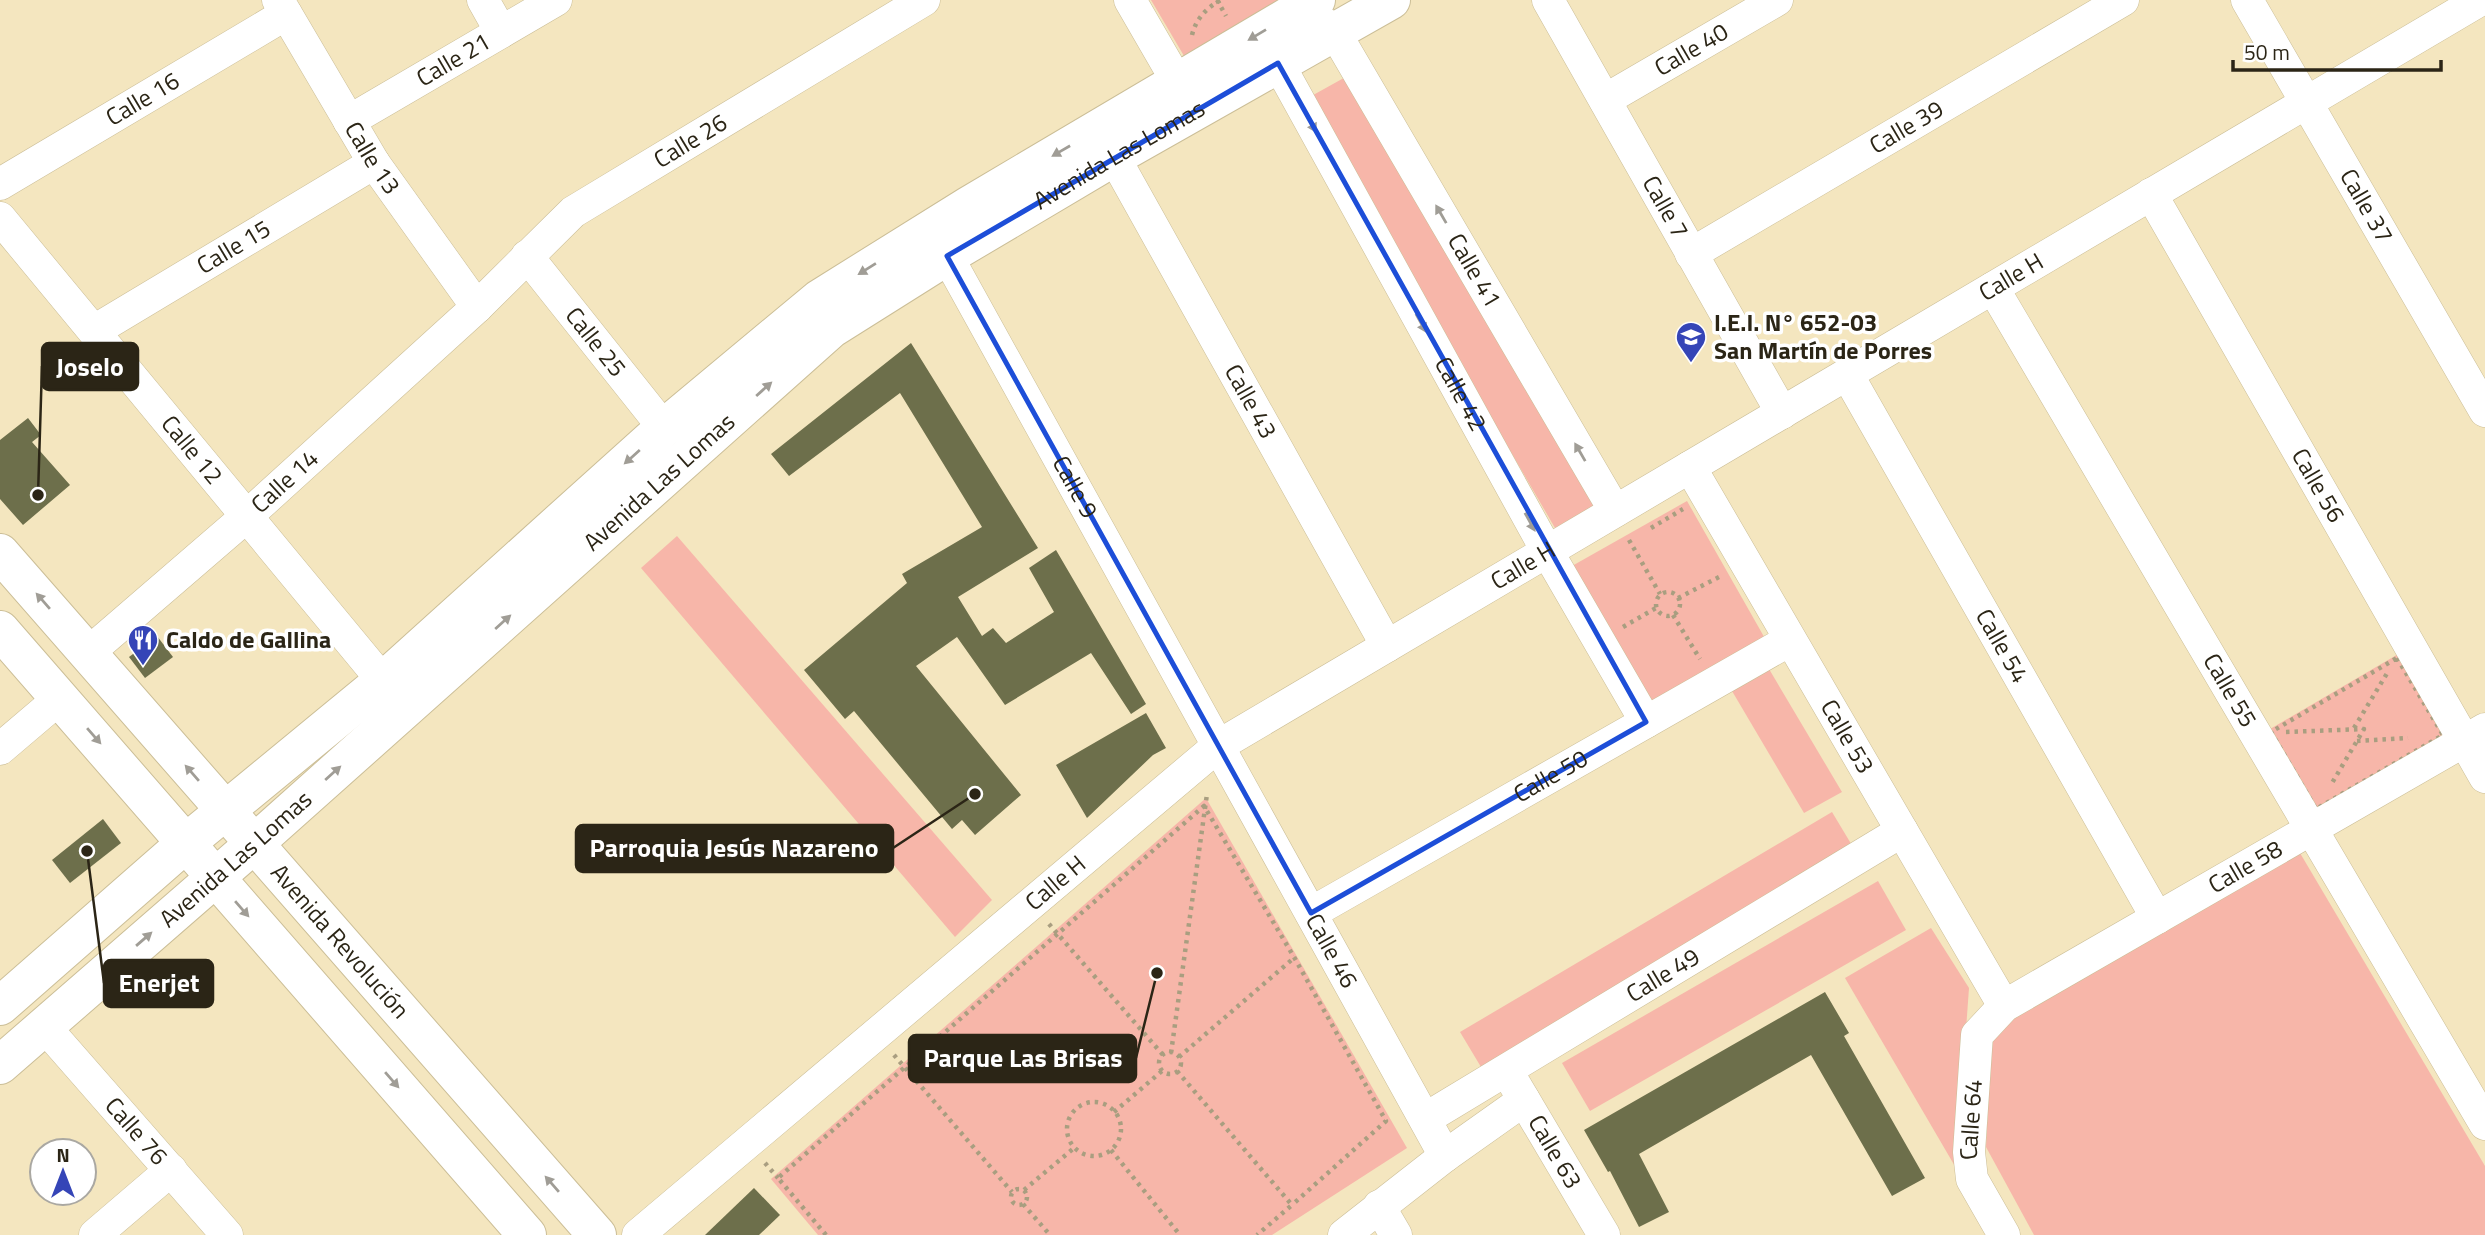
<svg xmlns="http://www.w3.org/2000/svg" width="2485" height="1235" font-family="'Titillium Web',sans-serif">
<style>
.green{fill:#f7b6a9}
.building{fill:#6d6f4b}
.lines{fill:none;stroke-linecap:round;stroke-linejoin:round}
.minor-casing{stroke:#cbbe97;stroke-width:33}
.tertiary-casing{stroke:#cbbe97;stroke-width:40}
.path{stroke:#a99e80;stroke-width:4.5;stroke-dasharray:3.5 5;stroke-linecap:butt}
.minor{stroke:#fff;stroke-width:32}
.tertiary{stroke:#fff;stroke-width:38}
.oneway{fill:#a09d96}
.marked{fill:none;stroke:#1d4ed8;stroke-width:5;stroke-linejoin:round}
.labels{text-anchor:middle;stroke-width:7;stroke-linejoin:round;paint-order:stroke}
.street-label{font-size:24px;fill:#2b2516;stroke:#fff}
.poi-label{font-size:24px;font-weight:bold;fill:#2b2516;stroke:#fff;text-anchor:start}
.leader{fill:none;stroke:#2b2516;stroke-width:2.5}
.callout-dot{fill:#2b2516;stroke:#fff;stroke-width:2.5}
.callout{fill:#2b2516;stroke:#2b2516;stroke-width:2.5}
.callout-label{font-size:26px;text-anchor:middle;font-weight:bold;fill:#fff}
</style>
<rect width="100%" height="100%" fill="#f4e6bf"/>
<g class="green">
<path d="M1151 0H1281L1187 61Z"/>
<path d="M1351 74 1600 502 1555 528 1306 99Z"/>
<path d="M1687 501 1767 642 1652 707 1572 566Z"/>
<path d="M677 536 992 900 955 937 641 568Z"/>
<path d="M2400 653 2449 736 2314 815 2265 732Z"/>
<path d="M1769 669 1842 792 1804 813 1732 691Z"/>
<path d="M1206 798 1407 1148 1272 1235H818L771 1179Z"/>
<path d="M1832 812 1853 847 1481 1067 1460 1032Z"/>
<path d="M2300 853 2485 1166V1235H2034L1986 1147 1991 1036 2002 1024Z"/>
<path d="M1878 881 1906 930 1590 1111 1562 1063Z"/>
<path d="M1931 928 1969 988 1956 1168 1845 978Z"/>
</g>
<g class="building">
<path d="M911 343 1038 548 958 597 982 636 993 628 1006 643 1054 612 1029 568 1056 550 1146 704 1131 714 1091 653 1005 705 957 637 916 666 1021 795 975 835 962 820 952 829 854 711 845 719 804 670 907 583 902 574 982 527 900 393 789 476 771 454Z"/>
<path d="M28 418 41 435 32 442 70 485 23 525 0 499V440Z"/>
<path d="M157 636 173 657 145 678 129 657Z"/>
<path d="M1146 713 1166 748 1153 755 1087 818 1056 765Z"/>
<path d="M103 819 121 843 70 883 52 860Z"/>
<path d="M1825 992 1849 1033 1844 1036 1925 1178 1892 1196 1811 1055 1639 1154 1669 1212 1639 1227 1610 1171 1608 1172 1584 1130Z"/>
<path d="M754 1188 780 1215 759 1235H705Z"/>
</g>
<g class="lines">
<g class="minor-casing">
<g id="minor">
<path id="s1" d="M278 0 374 163 477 307"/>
<path d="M483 0 501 32"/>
<path d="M1130 0 1178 83"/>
<path id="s2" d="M1548 0 1782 413"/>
<path id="s3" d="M2247 0 2485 411"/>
<path id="s4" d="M1317 18 1334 31 1615 511"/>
<path id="s5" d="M1278 63 1547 551 1646 722"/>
<path id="s6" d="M1605 100 1777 0"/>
<path id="s7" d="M349 121 556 0"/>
<path id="s8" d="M1114 157 1387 646"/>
<path id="s9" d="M0 184 286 14"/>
<path id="s10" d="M2151 194 2485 777"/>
<path id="s11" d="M0 218 383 681"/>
<path id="s12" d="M936 236 1445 1156"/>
<path id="s13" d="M1691 254 2123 0"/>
<path id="s14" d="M527 256 664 428"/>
<path id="s15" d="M1993 288 2485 1124"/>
<path id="s16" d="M94 331 374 163"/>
<path id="s17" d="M1847 374 2157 918"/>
<path id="s18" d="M1690 467 2004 1006"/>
<path id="s19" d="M88 653 247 516 477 307 573 212 924 0"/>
<path d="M0 749 60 698"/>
<path id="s20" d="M1311 913 1790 640"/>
<path id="s21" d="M44 1026 227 1235"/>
<path id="s22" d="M1514 1083 1604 1235"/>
<path id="s23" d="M1425 1119 1902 831"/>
<path d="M1379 1206 1396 1235"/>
<path d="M95 1235 171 1170"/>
<path id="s24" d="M638 1235 1218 746 2480 0"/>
<path d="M1344 1235 1445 1156 1524 1100"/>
<path id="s25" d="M2004 1235 1972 1179 1969 1152 1977 1035 2004 1006 2485 729"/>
</g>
</g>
<g class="tertiary-casing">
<g id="tertiary">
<path id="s26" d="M0 553 597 1235"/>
<path d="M0 630 527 1235"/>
<path d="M0 1006 186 843 383 681 664 428 819 299 968 206 1316 0"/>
<path id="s27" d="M0 1065 255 843 831 329 947 256 1114 157 1391 0"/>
</g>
</g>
<g class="path">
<path d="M1217 0 1226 16"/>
<path d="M1192 35C1196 19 1206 8 1221 0"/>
<path d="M1651 528 1683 509"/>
<path d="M1629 540 1660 594"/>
<circle cx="1668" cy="604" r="12"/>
<path d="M1678 598 1721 576"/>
<path d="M1673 615 1700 659"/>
<path d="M1623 627 1656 608"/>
<path d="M2397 658 2443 735 2316 809 2271 732Z"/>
<path d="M2354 728 2389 670"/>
<path d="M2286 732 2364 729 2332 783"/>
<path d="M2357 741 2408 738"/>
<path d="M1049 924 1163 1055"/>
<circle cx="1170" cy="1063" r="11"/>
<path d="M1171 1053 1207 794"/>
<path d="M894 1055 1012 1192"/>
<path d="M1179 1057 1295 957"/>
<path d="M1177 1071 1292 1205 1257 1235"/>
<circle cx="1094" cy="1129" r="27"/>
<path d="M1114 1112 1162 1071"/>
<path d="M1111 1150 1180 1235"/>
<path d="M765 1163 778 1178"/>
<circle cx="1019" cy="1197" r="8"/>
<path d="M1024 1190 1074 1148"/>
<path d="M1023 1204 1050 1235"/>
<path d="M826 1235 778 1178 1204 806 1294 957 1386 1121 1292 1205"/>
</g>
<use href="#minor" class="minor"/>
<use href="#tertiary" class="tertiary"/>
</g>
<defs><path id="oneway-solid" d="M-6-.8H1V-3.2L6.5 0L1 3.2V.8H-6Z" transform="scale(1.75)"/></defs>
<g class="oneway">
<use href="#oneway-solid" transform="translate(1257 35) rotate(149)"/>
<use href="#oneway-solid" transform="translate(1311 123) rotate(61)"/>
<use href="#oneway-solid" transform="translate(1061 151) rotate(150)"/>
<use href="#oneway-solid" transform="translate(1441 214) rotate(-120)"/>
<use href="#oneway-solid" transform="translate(867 269) rotate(148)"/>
<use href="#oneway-solid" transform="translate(1421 323) rotate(61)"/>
<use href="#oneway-solid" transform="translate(764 389) rotate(-42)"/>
<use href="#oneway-solid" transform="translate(1580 452) rotate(-120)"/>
<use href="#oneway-solid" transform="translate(632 457) rotate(138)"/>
<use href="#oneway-solid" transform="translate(1530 522) rotate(61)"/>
<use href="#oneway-solid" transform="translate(43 601) rotate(-131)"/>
<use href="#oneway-solid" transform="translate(503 622) rotate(-42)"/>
<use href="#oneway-solid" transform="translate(94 736) rotate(49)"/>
<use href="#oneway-solid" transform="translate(192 773) rotate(-131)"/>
<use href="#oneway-solid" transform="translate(333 773) rotate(-42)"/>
<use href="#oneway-solid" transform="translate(242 909) rotate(49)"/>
<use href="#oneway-solid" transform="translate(144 939) rotate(-41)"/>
<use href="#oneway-solid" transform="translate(392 1080) rotate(49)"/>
<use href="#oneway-solid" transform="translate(552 1184) rotate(-131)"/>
</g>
<path class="marked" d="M1278 63 1646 722 1311 913 947 256Z"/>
<defs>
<g id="school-pin" transform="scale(1.575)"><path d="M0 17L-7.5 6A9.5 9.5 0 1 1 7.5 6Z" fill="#3545b7" stroke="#fff"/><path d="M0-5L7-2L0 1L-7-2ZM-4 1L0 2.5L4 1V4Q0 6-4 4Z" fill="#fff"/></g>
<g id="restaurant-pin" transform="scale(1.575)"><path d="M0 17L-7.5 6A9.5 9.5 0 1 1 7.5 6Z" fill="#3545b7" stroke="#fff"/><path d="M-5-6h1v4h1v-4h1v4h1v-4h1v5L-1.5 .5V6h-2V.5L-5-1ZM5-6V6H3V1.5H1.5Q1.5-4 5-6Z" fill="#fff"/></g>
</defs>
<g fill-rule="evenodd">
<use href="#school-pin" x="1691" y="337"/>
<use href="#restaurant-pin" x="143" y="640"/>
</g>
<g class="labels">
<g class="street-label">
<text dy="8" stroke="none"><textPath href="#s6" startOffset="100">Calle 40</textPath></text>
<text dy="8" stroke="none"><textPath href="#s7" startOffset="121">Calle 21</textPath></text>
<text dy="8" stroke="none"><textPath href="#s9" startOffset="166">Calle 16</textPath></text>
<text dy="8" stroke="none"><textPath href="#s13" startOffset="250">Calle 39</textPath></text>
<text dy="8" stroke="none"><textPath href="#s19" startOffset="793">Calle 26</textPath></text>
<text dy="8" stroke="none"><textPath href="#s27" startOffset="1447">Avenida Las Lomas</textPath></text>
<text dy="8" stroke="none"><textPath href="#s1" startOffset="184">Calle 13</textPath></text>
<text dy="8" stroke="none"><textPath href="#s3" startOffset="238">Calle 37</textPath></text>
<text dy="8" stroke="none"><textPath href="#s2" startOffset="238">Calle 7</textPath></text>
<text dy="8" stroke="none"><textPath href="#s16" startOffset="163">Calle 15</textPath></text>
<text dy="8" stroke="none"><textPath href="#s4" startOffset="299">Calle 41</textPath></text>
<text dy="8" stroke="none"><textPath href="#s24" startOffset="1680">Calle H</textPath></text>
<text dy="8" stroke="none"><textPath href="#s14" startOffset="110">Calle 25</textPath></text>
<text dy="8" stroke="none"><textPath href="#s5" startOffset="378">Calle 42</textPath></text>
<text dy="8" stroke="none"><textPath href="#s8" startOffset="280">Calle 43</textPath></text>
<text dy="8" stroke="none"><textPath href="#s11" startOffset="301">Calle 12</textPath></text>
<text dy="8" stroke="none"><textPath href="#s19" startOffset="261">Calle 14</textPath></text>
<text dy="8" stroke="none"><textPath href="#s27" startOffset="880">Avenida Las Lomas</textPath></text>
<text dy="8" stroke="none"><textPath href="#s10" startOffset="336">Calle 56</textPath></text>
<text dy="8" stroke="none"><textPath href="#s12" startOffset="287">Calle 9</textPath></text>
<text dy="8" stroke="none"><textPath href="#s24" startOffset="1113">Calle H</textPath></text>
<text dy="8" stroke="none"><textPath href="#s17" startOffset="313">Calle 54</textPath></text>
<text dy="8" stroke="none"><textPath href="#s15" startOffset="467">Calle 55</textPath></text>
<text dy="8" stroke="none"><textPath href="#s18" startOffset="312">Calle 53</textPath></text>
<text dy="8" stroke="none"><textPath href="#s20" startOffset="276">Calle 50</textPath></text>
<text dy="8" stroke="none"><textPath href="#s27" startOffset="313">Avenida Las Lomas</textPath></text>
<text dy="8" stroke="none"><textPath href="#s25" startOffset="527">Calle 58</textPath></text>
<text dy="8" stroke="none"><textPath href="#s24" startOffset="546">Calle H</textPath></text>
<text dy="8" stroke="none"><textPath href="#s26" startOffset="516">Avenida Revolución</textPath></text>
<text dy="8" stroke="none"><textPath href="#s12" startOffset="817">Calle 46</textPath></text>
<text dy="8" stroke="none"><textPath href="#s23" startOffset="278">Calle 49</textPath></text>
<text dy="8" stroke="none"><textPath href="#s25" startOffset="124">Calle 64</textPath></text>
<text dy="8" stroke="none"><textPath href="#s21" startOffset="140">Calle 76</textPath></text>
<text dy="8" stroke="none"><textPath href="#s22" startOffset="80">Calle 63</textPath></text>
</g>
<g class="poi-label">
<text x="1714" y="331">I.E.I. N° 652-03<tspan x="1714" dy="28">San Martín de Porres</tspan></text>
<text x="166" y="648">Caldo de Gallina</text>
</g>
</g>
<path class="leader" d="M38 495L42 366M975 794L893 848M87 851L104 983M1157 973L1136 1058"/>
<g class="callout-dot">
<circle cx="38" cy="495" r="7"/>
<circle cx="975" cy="794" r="7"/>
<circle cx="87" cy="851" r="7"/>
<circle cx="1157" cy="973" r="7"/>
</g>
<g class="callout">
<rect x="42" y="343" width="96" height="47" rx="7"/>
<rect x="576" y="825" width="317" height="47" rx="7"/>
<rect x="104" y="960" width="109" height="47" rx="7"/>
<rect x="909" y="1035" width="227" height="47" rx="7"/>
</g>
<g class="callout-label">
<text x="90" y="376">Joselo</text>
<text x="734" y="857">Parroquia Jesús Nazareno</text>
<text x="159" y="992">Enerjet</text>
<text x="1023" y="1067">Parque Las Brisas</text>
</g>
<g transform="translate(63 1172)"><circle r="33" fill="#ffffff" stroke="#aaa8a2" stroke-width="2"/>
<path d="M0-5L12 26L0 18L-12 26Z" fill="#3545b7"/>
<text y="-10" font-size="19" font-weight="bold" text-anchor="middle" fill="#2b2516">N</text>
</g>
<path d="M2233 60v10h208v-10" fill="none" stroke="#2b2516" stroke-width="3.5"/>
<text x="2244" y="60" font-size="21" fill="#2b2516" stroke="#ffffff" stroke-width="5" paint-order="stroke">50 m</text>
</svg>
